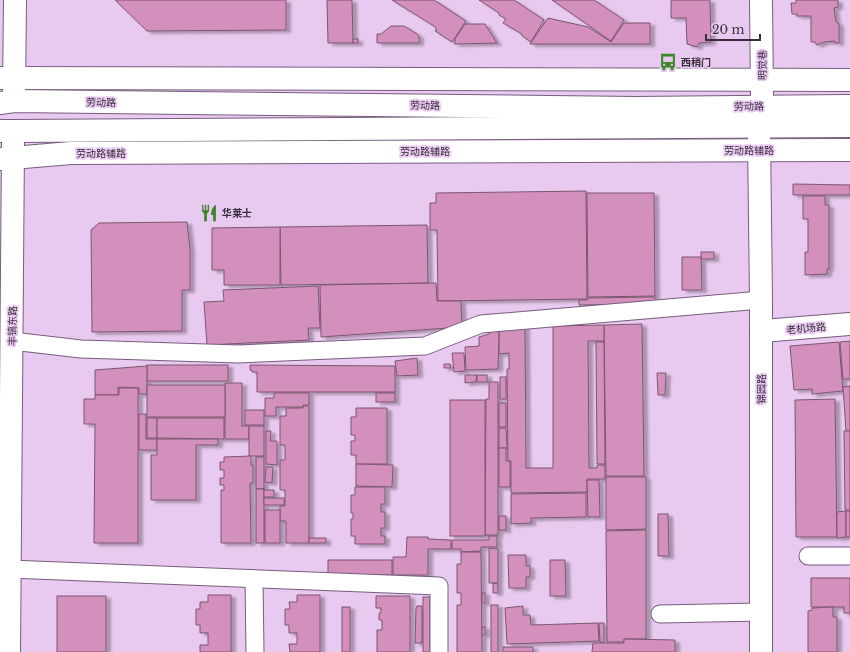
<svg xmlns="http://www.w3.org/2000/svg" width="850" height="652" font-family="'Libre Baskerville','Noto Sans SC',serif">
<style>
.building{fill:#d390bc;stroke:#7c566f;filter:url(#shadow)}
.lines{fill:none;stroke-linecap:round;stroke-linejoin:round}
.street-casing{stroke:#785d7e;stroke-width:19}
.secondary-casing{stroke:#785d7e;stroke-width:24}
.street{stroke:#fff;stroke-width:17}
.secondary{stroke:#fff;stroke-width:22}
.labels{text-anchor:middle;stroke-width:3.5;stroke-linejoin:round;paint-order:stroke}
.poi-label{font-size:10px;font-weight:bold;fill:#392d3b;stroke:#e8c9ef;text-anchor:start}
.street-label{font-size:10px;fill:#392d3b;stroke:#e8c9ef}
</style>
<defs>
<filter id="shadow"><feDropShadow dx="4.5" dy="2.5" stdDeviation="1" flood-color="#0004"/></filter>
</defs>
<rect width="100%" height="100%" fill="#e8c9ef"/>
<g class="building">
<path d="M115 0H286V30L147 31Z"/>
<path d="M327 0H352L353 43H328Z"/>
<path d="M392 0H434L466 21 452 42 435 31H436V28L434 26Z"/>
<path d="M479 0H514L544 20 531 42 522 36V34L503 23 506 19 499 15V13Z"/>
<path d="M552 0H594L624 20 611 41Z"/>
<path d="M671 0H710L711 42 699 43 697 47 687 44 686 18H671Z"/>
<path d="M796 0H838V7L834 8 836 22 839 24V43H835V41L824 42 817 45 815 42H811V16H797V14H792L791 3H796Z"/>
<path d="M548 18 588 27 611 42 624 23H650V44H530Z"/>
<path d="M465 24H485L497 43 455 44V39Z"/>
<path d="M391 26H404L417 34 419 37V43H377V34H381Z"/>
<rect x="353" y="39" width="5" height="4"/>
<path d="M793 184 850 185V195H793Z"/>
<path d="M586 191 587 299 438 301 437 230H430V203H436V193Z"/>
<path d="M587 193H654L655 296 588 297Z"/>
<path d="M803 196H825V205H829V269H827V274L805 275V252H808V219H803Z"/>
<path d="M187 222 190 249V290H182V331L92 332 91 230 99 223Z"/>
<path d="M427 225 428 283 281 285 280 227Z"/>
<path d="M280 227V285H224V270H212V228Z"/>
<rect x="701" y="252" width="13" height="7"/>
<path d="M682 257H701L702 290H682Z"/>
<path d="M436 283 437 301H461L462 327 321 337 320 285Z"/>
<path d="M318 286 320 328H308L309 340 207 345 204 302 224 301 223 290Z"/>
<path d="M655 297V304L579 305V300H587L588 298Z"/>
<path d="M642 324 644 476H606L604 325Z"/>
<path d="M604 325V341H588L589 468H597V465H605V479H587V492L511 493V461H508L507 369H509V353L499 354V326H525L526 468H553V326Z"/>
<path d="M498 326 499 335 498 369 466 370 465 347 479 346V337L489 334V330Z"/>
<path d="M850 341V379H843L840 342Z"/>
<path d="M596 342H604L605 464H597Z"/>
<path d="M839 342 843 391 812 394V389L794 390 790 346Z"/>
<path d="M452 353H464L465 371 454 372Z"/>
<path d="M417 358 418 375 397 376 395 361Z"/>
<path d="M444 364H450L451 368H444Z"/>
<rect x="147" y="365" width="81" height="16"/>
<path d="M250 365 395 366V392H257V372H252V370H250Z"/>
<path d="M147 366V394H139V388L118 387V395H95V370Z"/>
<path d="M657 373H666L665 395H658Z"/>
<path d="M465 375H477L476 382 465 383Z"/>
<rect x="477" y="375" width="10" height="7"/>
<rect x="500" y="377" width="6" height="22"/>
<path d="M489 382H498V535H485L486 399H489Z"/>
<path d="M225 383H242V426H249V439H225Z"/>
<rect x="147" y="385" width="78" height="32"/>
<path d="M850 386V431H846L843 387Z"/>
<path d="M119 388H138V543H94L95 424H84V399H95V395H119Z"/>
<path d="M274 393H309V405H303V407H276V416H265V398H274Z"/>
<rect x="376" y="393" width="19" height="9"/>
<path d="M835 399 837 537H796L795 400Z"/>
<rect x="450" y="400" width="35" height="136"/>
<rect x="499" y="403" width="7" height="24"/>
<path d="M303 406H309V543H286V521H280V506H285V490H280V460H285V445H280V416H286V408H303Z"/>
<path d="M356 408H387V464H356V455H351V441H355V435H351V417H356Z"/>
<rect x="245" y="410" width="19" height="15"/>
<path d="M139 414H146V439H157V450H139Z"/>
<rect x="147" y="418" width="10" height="20"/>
<path d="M157 418H224V439L157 438Z"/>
<rect x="249" y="426" width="15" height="30"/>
<path d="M499 428H506L507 448H499Z"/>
<path d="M266 431H271L270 441H277V465L266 464Z"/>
<path d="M844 431H850V510H845Z"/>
<path d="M157 439H218V445H196V500H151V455H157Z"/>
<path d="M499 448H506V461H510V487H499Z"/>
<path d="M251 456V465H253V483H250L251 543H221V490H224V485H220V478H224V470H220V462H224V457Z"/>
<rect x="256" y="457" width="8" height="32"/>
<path d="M356 464 393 465 392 487 356 486Z"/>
<path d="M266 467H273L272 483 265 482Z"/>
<path d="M606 477H646V529L606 530Z"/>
<path d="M587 480H599L600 517H588Z"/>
<path d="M355 487H385V504H381V512H385V528H381V536H385V544H355V536H351V519H353V513H351V495H355Z"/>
<rect x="256" y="489" width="8" height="54"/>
<rect x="264" y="490" width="10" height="7"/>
<path d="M586 493V517L531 518V523L511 524V494Z"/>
<rect x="264" y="498" width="20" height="7"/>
<rect x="265" y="510" width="15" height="33"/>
<path d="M846 511V537L837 538V512Z"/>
<rect x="846" y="511" width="4" height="26"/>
<path d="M658 514H668L669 556H658Z"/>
<rect x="499" y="516" width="7" height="14"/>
<path d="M646 530V639H624V642H607L606 531Z"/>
<path d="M489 536H497V547H481V551L461 552V549H452V540H489Z"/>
<path d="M407 537H428V539L451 540V549H428V575H393V557H406Z"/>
<rect x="309" y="538" width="17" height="5"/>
<path d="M489 548 498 549V583H489Z"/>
<path d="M461 552H481L482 652H457V605H461V593H457V564H461Z"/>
<path d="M508 555H526V566H530V577H526V588H509Z"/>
<path d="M328 560H392V575L328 574Z"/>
<path d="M550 560H565L566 596H550Z"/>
<path d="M811 578H850V613H844V607H811Z"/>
<path d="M493 583 498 584V593H493Z"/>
<rect x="482" y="593" width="3" height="10"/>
<path d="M208 595H231V652H200V645H208V633H200V625H196V609H200V602H208Z"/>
<path d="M297 595H320V652H290L289 644H297V633H289V625H285V609H290L289 602H297Z"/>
<rect x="57" y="596" width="49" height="56"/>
<path d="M376 596H410V652H377V630H382V620H379V613H381V608H376Z"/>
<rect x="423" y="597" width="7" height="55"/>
<rect x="491" y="605" width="7" height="47"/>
<path d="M417 606H422V643H415L416 608Z"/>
<path d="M523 606V615H530L531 625 598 623 599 641 507 644 505 608Z"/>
<rect x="342" y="607" width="8" height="45"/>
<path d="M833 607V617H837V652H808V611L812 610V608Z"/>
<path d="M599 623H604V642H600Z"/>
<rect x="482" y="627" width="3" height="8"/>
<path d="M624 639 675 640V652H592L593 643H624Z"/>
<rect x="503" y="647" width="30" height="5"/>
</g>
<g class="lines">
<g class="street-casing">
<g id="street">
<path d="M12 341 81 349 238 354 425 346 481 324 761 300"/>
<path d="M808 556H850"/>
<path d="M9 569 439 586V652"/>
<path d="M254 579 255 652"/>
<path d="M660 614 761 612"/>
</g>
</g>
<g class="secondary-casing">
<g id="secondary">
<path d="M761 0 762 95"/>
<path d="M0 78 850 80"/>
<path d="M14 93 15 0"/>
<path d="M0 103 14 101 636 108 850 106"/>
<path d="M0 131H14L850 126"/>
<path d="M759 136 761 300V652"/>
<path d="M0 159 71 153 850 150"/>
<path d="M761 331 850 324"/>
<path d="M9 652 13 143"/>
</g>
</g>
<use href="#street" class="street"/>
<use href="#secondary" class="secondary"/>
</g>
<defs>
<g id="bus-bare" transform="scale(1.38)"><path d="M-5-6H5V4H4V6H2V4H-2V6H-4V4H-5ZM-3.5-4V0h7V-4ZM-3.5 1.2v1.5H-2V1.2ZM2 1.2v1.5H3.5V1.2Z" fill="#3d852b" stroke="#e8c9ef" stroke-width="2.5" paint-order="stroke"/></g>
<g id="restaurant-bare" transform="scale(1.38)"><path d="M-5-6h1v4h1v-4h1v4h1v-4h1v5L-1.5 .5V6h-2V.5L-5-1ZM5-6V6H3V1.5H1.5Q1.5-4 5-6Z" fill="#3d852b" stroke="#e8c9ef" stroke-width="2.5" paint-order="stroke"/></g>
</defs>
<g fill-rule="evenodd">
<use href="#bus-bare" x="668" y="62"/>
<use href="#restaurant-bare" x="209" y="213"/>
</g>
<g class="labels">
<g class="poi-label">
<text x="681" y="66">西稍门</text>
<text x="222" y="217">华莱士</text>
</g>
<g class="street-label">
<text transform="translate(762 65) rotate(-91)" y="4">明觉巷</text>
<text transform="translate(101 102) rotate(1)" y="4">劳动路</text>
<text transform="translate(425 105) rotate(1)" y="4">劳动路</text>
<text transform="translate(749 106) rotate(-1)" y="4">劳动路</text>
<text x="749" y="154">劳动路辅路</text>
<text x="425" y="155">劳动路辅路</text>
<text x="101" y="157">劳动路辅路</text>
<text transform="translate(12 326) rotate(-89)" y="4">丰镐东路</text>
<text transform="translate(806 328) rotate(-5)" y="4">老机场路</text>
<text transform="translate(761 389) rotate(-90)" y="4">锦园路</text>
</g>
</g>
<path d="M706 34v6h54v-6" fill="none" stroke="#392d3b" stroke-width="2"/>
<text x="712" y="34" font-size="12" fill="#392d3b" stroke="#e8c9ef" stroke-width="3" paint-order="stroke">20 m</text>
</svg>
